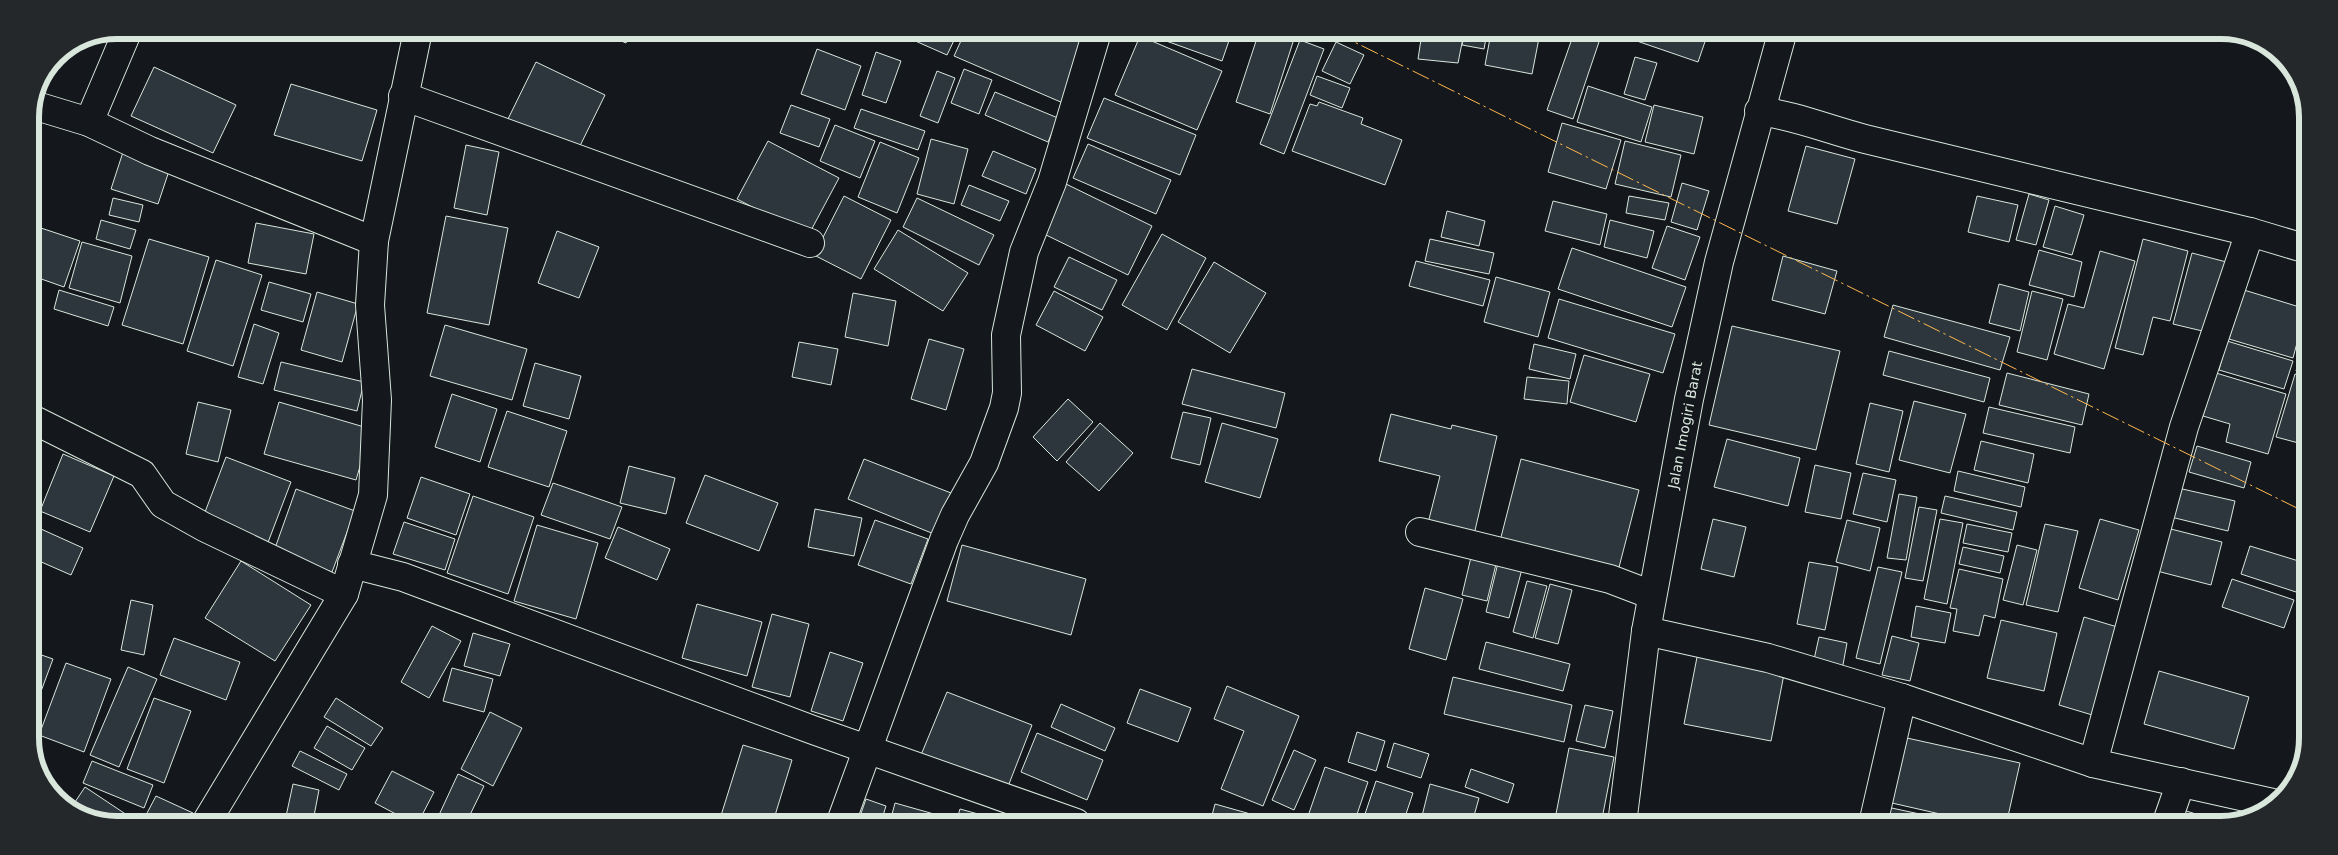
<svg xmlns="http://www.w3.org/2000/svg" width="2338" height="855" font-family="'DejaVu Sans',sans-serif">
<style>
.building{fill:#2c363c;stroke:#d8e6dc}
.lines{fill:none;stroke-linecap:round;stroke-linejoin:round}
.street-casing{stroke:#d8e6dc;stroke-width:30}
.secondary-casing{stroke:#d8e6dc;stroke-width:30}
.street{stroke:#14181c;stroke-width:28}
.secondary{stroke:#14181c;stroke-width:28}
.power{stroke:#ffb74d;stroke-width:1;stroke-dasharray:18 4 2.5 4;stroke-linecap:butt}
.labels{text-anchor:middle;stroke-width:4;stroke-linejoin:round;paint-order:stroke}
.street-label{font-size:14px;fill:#d8e6dc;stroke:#14181c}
.rim{fill:none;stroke:#d8e6dc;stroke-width:6}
</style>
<rect width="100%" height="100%" fill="#14181c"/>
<g class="building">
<path d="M598 31H631L626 43Z"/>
<path d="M895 32H958L947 55Z"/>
<path d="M965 32H1094L1063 103 954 56Z"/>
<path d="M1141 32H1232L1222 61Z"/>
<path d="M1259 32H1276L1294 39 1270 114 1236 102Z"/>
<path d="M1422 33H1464L1458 63 1418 59Z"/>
<path d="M1465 33H1487L1484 49 1462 45Z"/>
<path d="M1491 33H1540L1532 74 1485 65Z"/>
<path d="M1574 33H1602L1573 119 1547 110Z"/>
<path d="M1633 33H1708L1698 62 1631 39Z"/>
<path d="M1140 36 1222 71 1197 130 1115 95Z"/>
<path d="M81 38 77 49 69 46Z"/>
<path d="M1300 40 1324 49 1284 154 1260 144Z"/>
<path d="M1336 42 1364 55 1350 84 1322 71Z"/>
<path d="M817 49 861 66 845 110 801 94Z"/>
<path d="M876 52 901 61 886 103 862 95Z"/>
<path d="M1635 57 1657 63 1645 100 1624 94Z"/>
<path d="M536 62 605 95 576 154 507 121Z"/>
<path d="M154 67 236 105 213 153 131 116Z"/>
<path d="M964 69 992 80 979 114 951 103Z"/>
<path d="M937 71 955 78 938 123 920 116Z"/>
<path d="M1317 76 1350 88 1342 108 1310 95Z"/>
<path d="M291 84 377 110 362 161 274 135Z"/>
<path d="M1588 86 1652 107 1641 142 1577 122Z"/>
<path d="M995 92 1058 118 1048 142 985 115Z"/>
<path d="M1104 98 1196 135 1180 175 1087 138Z"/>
<path d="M1319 102 1363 118 1361 124 1402 140 1385 185 1292 151 1310 104 1317 106Z"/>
<path d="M791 105 830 119 819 147 780 133Z"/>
<path d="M1654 105 1703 117 1694 154 1645 142Z"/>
<path d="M861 109 925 131 918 150 854 128Z"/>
<path d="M1562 123 1621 140 1606 189 1548 172Z"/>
<path d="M835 125 875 141 860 178 820 161Z"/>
<path d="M931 139 968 149 954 204 917 194Z"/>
<path d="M768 141 839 178 808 236 737 199Z"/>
<path d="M1625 141 1681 155 1671 197 1615 184Z"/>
<path d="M880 142 919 158 897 213 858 197Z"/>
<path d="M1088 144 1171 180 1156 214 1073 178Z"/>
<path d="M466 145 499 152 487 215 454 208Z"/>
<path d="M1806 146 1855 159 1837 224 1788 211Z"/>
<path d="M124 149 171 165 158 204 111 189Z"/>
<path d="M993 151 1036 169 1026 194 982 176Z"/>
<path d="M1064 183 1152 226 1128 275 1040 232Z"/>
<path d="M1682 183 1709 191 1697 230 1671 222Z"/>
<path d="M969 185 1009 201 1000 221 961 205Z"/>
<path d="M2029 194 2049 200 2036 245 2016 240Z"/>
<path d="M844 196 891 220 861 279 814 255Z"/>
<path d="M1629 196 1669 203 1665 220 1626 213Z"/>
<path d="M1977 196 2018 205 2009 242 1968 232Z"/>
<path d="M113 198 143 205 139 222 109 215Z"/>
<path d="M917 198 994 235 979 265 903 227Z"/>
<path d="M1553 201 1607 214 1600 245 1545 231Z"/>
<path d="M2055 206 2084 215 2072 255 2043 247Z"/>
<path d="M1447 211 1485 221 1479 246 1441 237Z"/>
<path d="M446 216 508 228 489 325 427 313Z"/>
<path d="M101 220 136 230 130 249 96 239Z"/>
<path d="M1610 220 1654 231 1647 258 1604 247Z"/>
<path d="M256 223 314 234 306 274 248 263Z"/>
<path d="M1667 226 1700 237 1685 280 1652 268Z"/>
<path d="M38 227 80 241 64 287 30 275V250Z"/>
<path d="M898 230 968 273 943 311 874 269Z"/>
<path d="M557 231 599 247 579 298 538 283Z"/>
<path d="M1162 234 1206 258 1167 330 1122 305Z"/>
<path d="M149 239 209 257 183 344 122 325Z"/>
<path d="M1430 239 1494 253 1489 274 1425 261Z"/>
<path d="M2143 239 2188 251 2170 321 2153 317 2143 355 2115 348Z"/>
<path d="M82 242 132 256 120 303 69 288Z"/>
<path d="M1572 248 1686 287 1672 327 1558 289Z"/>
<path d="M2039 250 2082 262 2074 297 2029 285Z"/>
<path d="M2100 251 2135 261 2104 369 2054 354 2068 304 2084 308Z"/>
<path d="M2192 253 2234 264 2215 334 2173 324Z"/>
<path d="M1783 256 1837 271 1825 314 1772 300Z"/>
<path d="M1069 257 1117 280 1102 310 1054 287Z"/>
<path d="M216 260 262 275 233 366 187 351Z"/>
<path d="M1416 261 1490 280 1483 306 1409 286Z"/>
<path d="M1214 262 1266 293 1230 353 1178 322Z"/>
<path d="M1496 277 1550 292 1538 337 1484 322Z"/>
<path d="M269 282 311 294 303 322 261 310Z"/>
<path d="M1999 284 2029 292 2020 331 1989 323Z"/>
<path d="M59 290 114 307 108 326 54 309Z"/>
<path d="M2244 290 2306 309 2293 358 2229 339Z"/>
<path d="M1054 291 1103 317 1085 351 1036 325Z"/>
<path d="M2032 291 2063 299 2047 360 2017 352Z"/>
<path d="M317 292 358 304 342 362 301 350Z"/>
<path d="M853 293 896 301 888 346 845 337Z"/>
<path d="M1559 299 1675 334 1663 373 1548 338Z"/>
<path d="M1893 305 2010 337 2000 370 1884 337Z"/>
<path d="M254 324 279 333 263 384 238 377Z"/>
<path d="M445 325 527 349 512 400 430 376Z"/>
<path d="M1732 326 1840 351 1816 450 1709 425Z"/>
<path d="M929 339 964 349 946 410 911 399Z"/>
<path d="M2305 339H2306V373L2296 371Z"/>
<path d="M2227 341 2293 361 2284 389 2219 370Z"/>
<path d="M799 342 838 349 831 385 792 377Z"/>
<path d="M1534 344 1576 354 1570 379 1529 369Z"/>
<path d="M1889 351 1990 378 1984 402 1883 375Z"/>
<path d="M1584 355 1650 374 1636 422 1570 402Z"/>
<path d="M281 362 364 382 357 411 274 390Z"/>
<path d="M535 363 581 376 569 419 523 406Z"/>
<path d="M1192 369 1285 393 1276 428 1182 404Z"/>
<path d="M2007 373 2089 394 2082 425 1999 405Z"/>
<path d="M2216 373 2286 394 2268 454 2226 442 2230 424 2203 416Z"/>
<path d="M2295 374 2306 377V445L2276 437Z"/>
<path d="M1527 377 1569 381 1567 404 1524 399Z"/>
<path d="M452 394 497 409 480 462 435 447Z"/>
<path d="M1068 399 1093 422 1057 461 1033 437Z"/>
<path d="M1914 401 1966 414 1950 473 1899 460Z"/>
<path d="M198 402 231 410 218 462 186 454Z"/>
<path d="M279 402 371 429 356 480 264 454Z"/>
<path d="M1870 403 1903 411 1889 472 1856 464Z"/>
<path d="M1989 407 2075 427 2070 453 1983 433Z"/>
<path d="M507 411 567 431 549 487 488 467Z"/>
<path d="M1183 412 1211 418 1200 465 1171 458Z"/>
<path d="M1391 414 1451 429 1452 425 1497 436 1473 539 1427 527 1440 476 1379 461Z"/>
<path d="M1100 423 1133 453 1099 491 1066 462Z"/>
<path d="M1222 423 1278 439 1260 498 1205 482Z"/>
<path d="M1727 439 1800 458 1788 506 1714 487Z"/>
<path d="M1981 441 2034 454 2028 483 1974 470Z"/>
<path d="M2197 446 2251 462 2244 488 2189 472Z"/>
<path d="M63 454 114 476 90 532 40 511Z"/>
<path d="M226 457 291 482 267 545 202 520Z"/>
<path d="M864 459 951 493 934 534 848 499Z"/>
<path d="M1521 459 1639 490 1617 575 1499 545Z"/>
<path d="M1815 465 1851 473 1841 519 1805 512Z"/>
<path d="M629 466 675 478 666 514 620 503Z"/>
<path d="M1958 471 2025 487 2021 507 1954 491Z"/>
<path d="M1863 473 1896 480 1887 522 1853 514Z"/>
<path d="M705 475 778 503 759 551 686 523Z"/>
<path d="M421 477 470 494 456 535 407 518Z"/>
<path d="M553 483 622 507 610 539 541 515Z"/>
<path d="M2178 488 2235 501 2228 531 2171 517Z"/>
<path d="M296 489 355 511 332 572 274 551Z"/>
<path d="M1899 494 1917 497 1906 560 1887 558Z"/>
<path d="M473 496 534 517 508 594 447 573Z"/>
<path d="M1945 496 2017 512 2013 530 1941 513Z"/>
<path d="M1919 507 1937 510 1923 581 1905 578Z"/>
<path d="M815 509 862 518 854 556 808 547Z"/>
<path d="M1713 519 1746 527 1734 577 1701 569Z"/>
<path d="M1940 519 1963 523 1947 604 1924 599Z"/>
<path d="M2100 519 2139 530 2118 600 2079 588Z"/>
<path d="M875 520 928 539 911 584 858 565Z"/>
<path d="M1847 520 1880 528 1870 571 1836 562Z"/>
<path d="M404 522 455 539 445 570 393 554Z"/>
<path d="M1967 524 2012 533 2008 552 1963 543Z"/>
<path d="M2045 524 2078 531 2058 612 2026 605Z"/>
<path d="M537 525 598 543 576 619 514 601Z"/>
<path d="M618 527 670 549 657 580 605 558Z"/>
<path d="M2163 527 2222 542 2211 585 2153 570Z"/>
<path d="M41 529 83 548 71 575 30 557Z"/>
<path d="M962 545 1086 579 1071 635 947 601Z"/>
<path d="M2017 545 2037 550 2023 605 2003 600Z"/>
<path d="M2250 546 2305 563V575L2299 593 2241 574Z"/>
<path d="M1963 547 2004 556 2000 573 1959 564Z"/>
<path d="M1472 553 1497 560 1487 601 1462 595Z"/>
<path d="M241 561 311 605 275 661 205 618Z"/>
<path d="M1809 562 1838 567 1825 630 1797 624Z"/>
<path d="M1498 563 1522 569 1509 618 1486 612Z"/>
<path d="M1878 567 1902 572 1880 664 1856 658Z"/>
<path d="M1959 569 2003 579 1995 618 1984 615 1979 636 1953 631 1957 609 1950 608Z"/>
<path d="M2232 579 2294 600 2284 628 2222 607Z"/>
<path d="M1527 581 1547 586 1533 638 1513 632Z"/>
<path d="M1550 584 1572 590 1558 644 1535 638Z"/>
<path d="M1425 588 1463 599 1446 660 1409 649Z"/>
<path d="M131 600 153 605 144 655 121 650Z"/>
<path d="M697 604 762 622 747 676 682 658Z"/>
<path d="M1916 606 1951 613 1945 643 1911 637Z"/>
<path d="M772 614 809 624 790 697 752 687Z"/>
<path d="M2084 617 2124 629 2099 717 2059 705Z"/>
<path d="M2001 620 2057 633 2044 691 1987 678Z"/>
<path d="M432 626 461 641 429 698 401 682Z"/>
<path d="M473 633 510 644 500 676 464 666Z"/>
<path d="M1892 636 1919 643 1910 681 1882 675Z"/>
<path d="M1819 637 1847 643 1842 670 1813 664Z"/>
<path d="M174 638 240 662 226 700 160 675Z"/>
<path d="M1486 642 1570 664 1563 691 1479 669Z"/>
<path d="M30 651 53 659 30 721Z"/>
<path d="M830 652 863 663 843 721 811 711Z"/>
<path d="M1698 652 1785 669 1771 741 1684 724Z"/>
<path d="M66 663 111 679 84 752 39 735Z"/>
<path d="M128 667 157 679 119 767 90 755Z"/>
<path d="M452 668 493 679 484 712 443 701Z"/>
<path d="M2159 671 2249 697 2234 749 2144 724Z"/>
<path d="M1453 677 1572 705 1564 742 1444 714Z"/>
<path d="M1227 686 1299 716 1263 806 1221 789 1244 731 1214 719Z"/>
<path d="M1140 689 1191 708 1178 742 1127 723Z"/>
<path d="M947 692 1032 725 1007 789 921 755Z"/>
<path d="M154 698 191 711 164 783 127 769Z"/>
<path d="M336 698 383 728 371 746 324 717Z"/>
<path d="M1061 704 1115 728 1105 751 1051 727Z"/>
<path d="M1585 705 1613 711 1605 748 1576 741Z"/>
<path d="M490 712 522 728 493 786 461 769Z"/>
<path d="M327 726 365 748 352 770 314 748Z"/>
<path d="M1357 732 1385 741 1376 771 1348 762Z"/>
<path d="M1037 733 1103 760 1087 800 1021 772Z"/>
<path d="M1907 738 2020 763 2006 825 1961 824 1962 819 1892 803Z"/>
<path d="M1394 743 1429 754 1421 778 1387 767Z"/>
<path d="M743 745 792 760 773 822H719Z"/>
<path d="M1569 748 1614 757 1601 824H1554Z"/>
<path d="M1294 750 1316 760 1294 810 1272 800Z"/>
<path d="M300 751 347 774 339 790 292 766Z"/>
<path d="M92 761 153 785 144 808 83 783Z"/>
<path d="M1325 767 1368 782 1354 823H1328L1308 816Z"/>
<path d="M1471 769 1514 784 1508 803 1465 787Z"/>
<path d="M392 771 434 792 419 821H409L375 803Z"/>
<path d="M458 774 484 786 467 821H452L439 815Z"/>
<path d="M1376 781 1413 793 1403 823H1362Z"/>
<path d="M293 784 319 790 313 821H285Z"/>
<path d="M1430 784 1479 798 1472 823H1434L1421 820Z"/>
<path d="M85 787 136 821 89 820 71 808Z"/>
<path d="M156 796 193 813 189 821H158L146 815Z"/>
<path d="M866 799 886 806 881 822H858Z"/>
<path d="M895 803 941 816 940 822H890Z"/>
<path d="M1215 804 1254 815 1252 823H1210Z"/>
<path d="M1887 807 1957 822V824H1882Z"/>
<path d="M960 809 1007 822H956Z"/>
<path d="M2183 810 2222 822 2221 825H2178Z"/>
</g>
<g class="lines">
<g class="street-casing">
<g id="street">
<path d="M403 96 810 243"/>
<path d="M33 105 89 122 150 151 374 241"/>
<path d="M1759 111C1793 115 1830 130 1865 139L2250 232 2307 249"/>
<path d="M89 122 128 30"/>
<path d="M30 418 142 474 163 504 204 527 344 594"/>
<path d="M1420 532 1610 579 1652 595"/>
<path d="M352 564 403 577 813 730 1076 823"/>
<path d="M1646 631 1768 658 1902 698 2093 763 2277 804"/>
<path d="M2093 763 2184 427 2250 232"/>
<path d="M207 821 344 594 373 495 377 400 370 305 374 241 418 31"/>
<path d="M841 822 944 540 955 515 984 463 1004 408 1007 393 1006 335 1024 252 1052 182 1097 32"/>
<path d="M1873 824 1902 698"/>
<path d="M2166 825 2181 782"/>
</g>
</g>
<g class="secondary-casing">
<path id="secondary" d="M1622 824 1646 631 1689 399 1719 262 1782 34"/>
</g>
<use href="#street" class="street"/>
<use href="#secondary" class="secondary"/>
<path class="power" d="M1336 33 2305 512"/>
</g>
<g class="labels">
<g class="street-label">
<text transform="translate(1685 425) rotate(-79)" y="5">Jalan Imogiri Barat</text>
</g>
</g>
<path d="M0 0H2338V855H0ZM117 39H2221A78 78 0 0 1 2299 117V738A78 78 0 0 1 2221 816H117A78 78 0 0 1 39 738V117A78 78 0 0 1 117 39Z" fill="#24282b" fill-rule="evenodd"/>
<path class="rim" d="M117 39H2221A78 78 0 0 1 2299 117V738A78 78 0 0 1 2221 816H117A78 78 0 0 1 39 738V117A78 78 0 0 1 117 39Z"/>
</svg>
